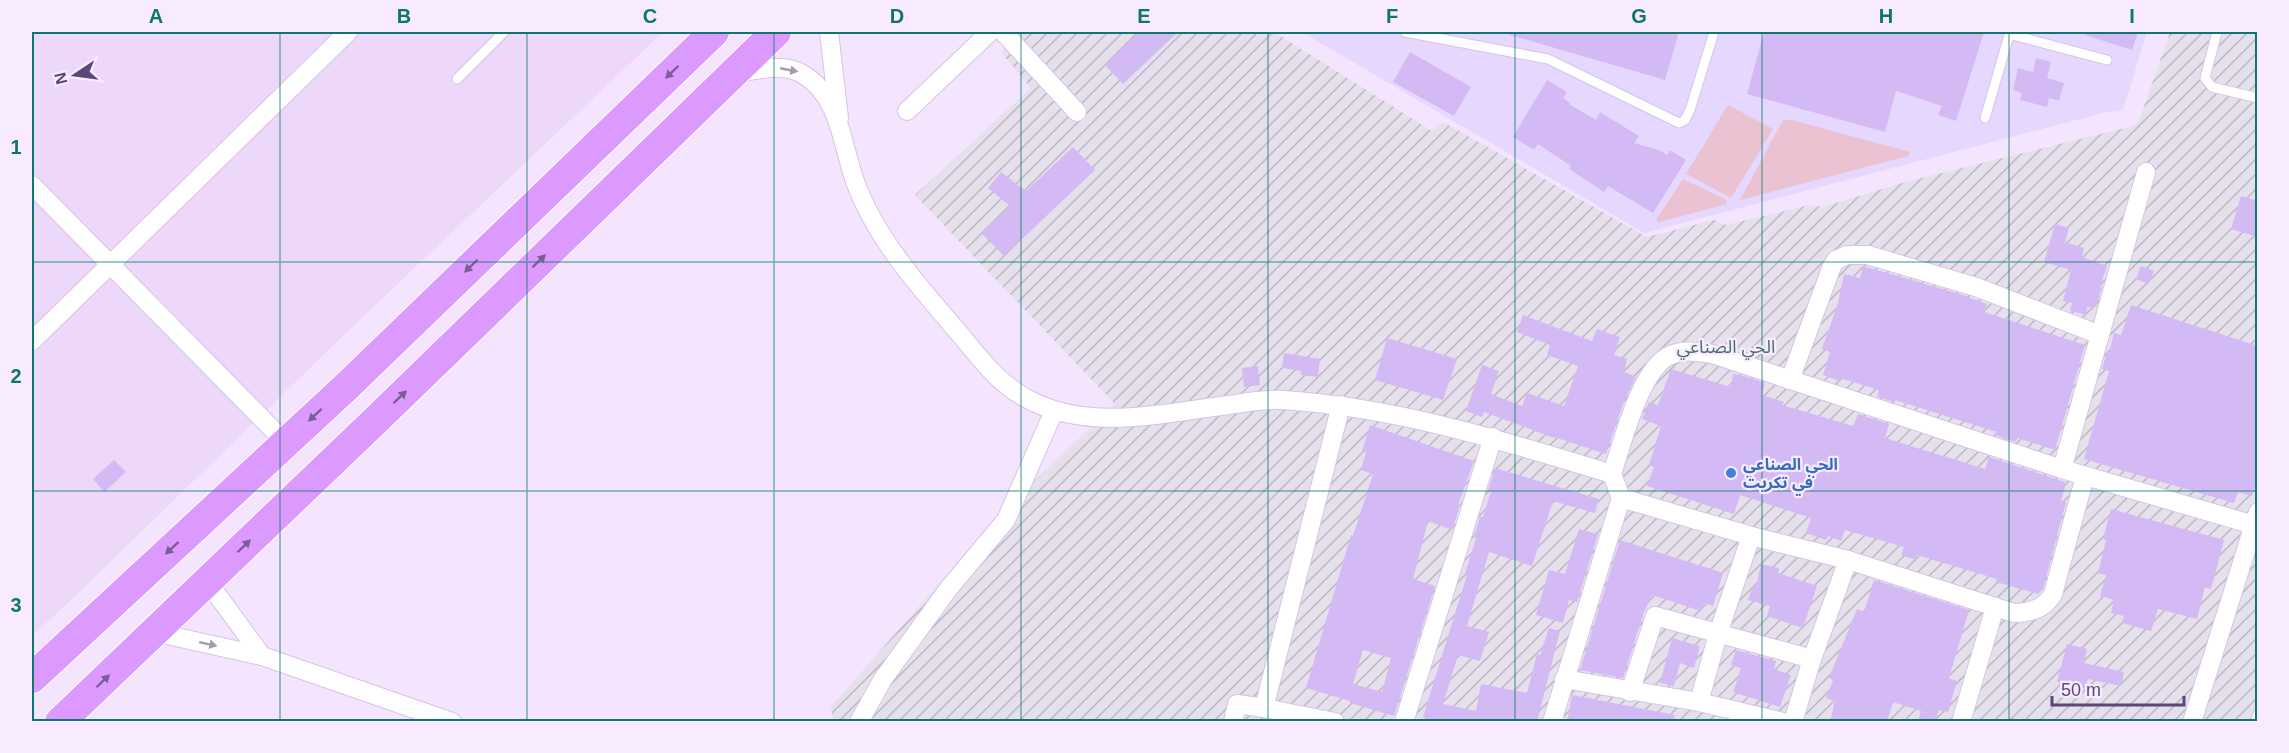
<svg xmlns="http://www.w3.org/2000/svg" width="2289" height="753" font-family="Helvetica,'Noto Sans Arabic',sans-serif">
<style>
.residential{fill:#edd8fa}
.commercial{fill:#e5d7fe}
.industrial{fill:url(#industrial-furrows)}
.grass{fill:#ebc2d1}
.building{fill:#d4baf4;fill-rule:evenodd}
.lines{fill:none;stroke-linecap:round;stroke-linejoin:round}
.lane-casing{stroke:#d6c4e7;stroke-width:11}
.street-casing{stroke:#d6c4e7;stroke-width:20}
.primary-casing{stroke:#fff;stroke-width:32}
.lane{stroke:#fff;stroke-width:9}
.street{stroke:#fff;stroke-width:18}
.primary{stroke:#dd9afe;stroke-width:30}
.oneway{fill:#a59ab4}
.oneway2{fill:#7c5c99}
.grid{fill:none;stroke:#0f766e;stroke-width:1.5;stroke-opacity:0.55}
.shop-dot{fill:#3f7fe0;stroke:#f8ebff;stroke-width:2}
.labels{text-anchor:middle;stroke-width:4.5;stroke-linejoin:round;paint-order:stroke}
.shop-label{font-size:16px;font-weight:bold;fill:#366cbe;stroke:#f8ebff;text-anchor:start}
.neighbourhood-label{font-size:18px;fill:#4b7166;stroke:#f8ebff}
.neatline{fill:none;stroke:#0f766e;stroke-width:2}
.grid-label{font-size:20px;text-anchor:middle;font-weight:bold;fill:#0f766e}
</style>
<defs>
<pattern id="industrial-furrows" width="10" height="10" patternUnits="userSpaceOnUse" patternTransform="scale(1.5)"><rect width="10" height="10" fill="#e6dfec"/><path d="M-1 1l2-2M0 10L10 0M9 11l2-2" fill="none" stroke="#bdb7c4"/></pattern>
</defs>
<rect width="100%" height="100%" fill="#f4e4fd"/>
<path class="residential" d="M32 32H663L347 332 71 600 32 636Z"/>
<path class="commercial" d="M1302 32H2147L2123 110 2103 113 1644 233Z"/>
<path class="industrial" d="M1024 32H1274L1432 131 1443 122 1647 237 1714 220 1726 225 1810 205 1823 207 1905 182 2133 126 2139 121 2170 32H2257V721L835 722 830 708 1001 513 1115 404 915 195 1031 88 1001 52Z"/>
<g class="grass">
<path d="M1728 105 1773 129 1731 198 1686 174Z"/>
<path d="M1783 120H1792L1910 152 1908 156 1740 200Z"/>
<path d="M1683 179 1726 200 1727 204 1659 222 1656 220Z"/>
</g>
<g class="building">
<path d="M1139 32H1178L1123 84 1105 65Z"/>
<path d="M1510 32H1679L1665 80 1510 35Z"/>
<path d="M1764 32H1984L1956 121 1938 115 1942 106 1896 91 1885 132 1747 94Z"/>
<path d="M2085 32H2138L2132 50 2085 35Z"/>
<path d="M1410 52 1471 87 1454 116 1393 82Z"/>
<path d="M2036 58 2051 62 2047 78 2064 83 2059 101 2049 98 2047 107 2020 100 2022 93 2013 90 2018 68 2033 72Z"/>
<path d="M1547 80 1567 92 1563 98 1570 103 1569 104 1596 120 1600 112 1639 136 1634 143 1659 150 1667 155 1670 150 1686 160 1653 213 1608 186 1604 192 1569 169 1571 166 1538 144 1534 150 1513 137Z"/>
<path d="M1073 147 1095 170 1004 256 981 233 1010 206 988 188 1001 172 1026 191Z"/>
<path d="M2241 196 2258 201V237L2231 229Z"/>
<path d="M2055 224 2069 228 2065 242 2084 248 2082 257 2107 266 2100 287H2102L2096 307H2087L2086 315 2070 311 2072 303 2063 301 2071 270 2044 262Z"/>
<path d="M1863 266 1960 294 1987 304 1984 312 2085 345 2055 450 2017 438 2016 442 1995 435 1997 432 1895 400V402L1877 397 1879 390 1840 378 1839 381 1823 375 1830 352 1822 349 1838 303 1844 274 1860 278Z"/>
<path d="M2141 266 2154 271 2149 284 2136 279Z"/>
<path d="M2131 305 2258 346V477L2252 496 2238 492 2234 503 2084 459 2109 371 2102 369 2107 352 2109 353 2114 333 2121 335Z"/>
<path d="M1523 315 1592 341 1597 329 1620 337 1614 355 1627 359 1624 372 1636 377 1623 404 1606 454 1554 437V438L1484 412 1482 417 1466 411 1482 365 1499 371 1491 394 1522 406 1527 393 1564 406 1578 366 1547 355 1550 345 1517 332Z"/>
<path d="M1387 338 1457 359 1443 400 1375 380Z"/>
<path d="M1284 353 1320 359 1318 377 1301 375V371L1282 368Z"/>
<path d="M1258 366 1260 385 1244 387 1242 368Z"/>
<path d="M1671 369 1731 387 1733 374 1744 376 1765 383 1762 395 1784 402 1782 405 1853 426 1858 414 1889 424 1885 438 1985 469 1989 457 2065 482 2063 487H2065L2061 501 2066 502 2043 589 2038 594 1996 582 1997 579 1917 555 1916 560 1901 555 1904 547 1845 530 1841 541 1828 536 1826 540 1806 533 1811 518 1740 495 1734 514 1647 486 1654 467 1649 465 1661 426 1642 419 1649 402 1658 405Z"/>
<path d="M1370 425 1474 461 1457 508 1459 509 1452 530 1428 521 1413 579 1435 586 1394 716 1350 703V701L1306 688 1351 535 1353 536 1373 474 1361 470 1366 452 1362 451ZM1363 650 1391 658 1382 692 1353 684Z"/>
<path d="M114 460 126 472 104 492 93 479Z"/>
<path d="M1495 468 1599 499 1595 513 1553 501 1532 566 1489 552 1467 626 1489 632 1480 661 1458 655 1443 704 1476 711 1481 684 1527 693 1537 654 1540 655 1549 628 1560 631 1537 722H1438L1423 717 1467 575 1465 574 1476 538 1474 537 1480 516 1483 517 1491 491 1488 490Z"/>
<path d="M2111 509 2224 540 2211 589 2205 587 2197 619 2158 609 2151 631 2122 623 2124 616 2111 613 2114 600 2100 596 2106 575 2098 573 2106 540 2103 539Z"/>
<path d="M1579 529 1598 534 1577 602 1569 600 1563 623 1536 615 1549 570 1565 574Z"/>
<path d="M1620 540 1723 573 1713 606 1704 603 1701 611 1652 595 1644 612 1623 678 1580 670Z"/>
<path d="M1761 564 1779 568 1778 573 1817 586 1803 628 1767 616 1770 606 1748 600 1753 585 1756 586Z"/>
<path d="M1874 580 1969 610 1949 678 1957 681 1948 712 1939 710 1935 722H1918L1921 711 1893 702 1887 722H1830L1835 701 1826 698 1833 680 1829 678 1857 609 1864 612Z"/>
<path d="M1672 638 1700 646 1694 668 1680 663 1674 686 1660 683Z"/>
<path d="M2067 644 2087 649 2084 663 2124 672 2121 686 2088 679 2085 689 2057 682Z"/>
<path d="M1736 650 1776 661 1774 669 1791 675 1780 707 1733 692 1741 668 1731 665Z"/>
<path d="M1572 695 1675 715 1674 722H1567Z"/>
</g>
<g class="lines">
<g class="lane-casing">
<g id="lane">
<path d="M1405 32 1548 59 1679 123 1685 120 1690 110 1714 32"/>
<path d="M2217 32 2205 78 2212 87 2258 98"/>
<path d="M2009 34 2107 60"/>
<path d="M457 79 504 32"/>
<path d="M1985 118 2010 32"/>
<path d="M2255 722 2258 714"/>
</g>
</g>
<g class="street-casing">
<g id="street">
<path d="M829 32 839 118"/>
<path d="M1003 32 1077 112"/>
<path d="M736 73C758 70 784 62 804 75 841 98 842 147 856 184 877 240 921 289 959 333 978 356 998 383 1024 397 1086 433 1162 413 1229 405 1246 402 1265 399 1283 400 1395 407 1505 441 1612 474L1621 498 1751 536 1848 560 2014 613C2030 613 2045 608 2053 594L2085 476"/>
<path d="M907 111 990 32"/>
<path d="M32 185 286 443"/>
<path d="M32 341 348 32"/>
<path d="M1790 380 1832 266 1836 260 1847 255H1868L1976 287 2100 335"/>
<path d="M2062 469 2146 172"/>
<path d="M1612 474C1622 444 1641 366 1671 355 1684 349 1698 352 1712 354L2062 469 2254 525"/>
<path d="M207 581 262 656"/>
<path d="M154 632 262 656 452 722"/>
<path d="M1564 679 1699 702 1783 722"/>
<path d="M1630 692 1655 616 1812 659"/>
<path d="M1699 702 1718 634 1751 536"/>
<path d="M1264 708 1335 722"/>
<path d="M859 722 883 679 949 588 1006 520 1054 411"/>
<path d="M1233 722 1237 704 1264 708 1341 405"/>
<path d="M1404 722 1493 437"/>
<path d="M1552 722 1621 498"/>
<path d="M1793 722 1812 659 1848 560"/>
<path d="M1961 722 1995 607"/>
<path d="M2192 722 2258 512"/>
</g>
</g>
<g class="primary-casing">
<g id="primary">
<path d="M32 678 346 387 714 32"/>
<path d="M60 722 377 419 776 32"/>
</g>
</g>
<use href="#lane" class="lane"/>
<use href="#street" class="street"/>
<use href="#primary" class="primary"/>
</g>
<defs><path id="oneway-solid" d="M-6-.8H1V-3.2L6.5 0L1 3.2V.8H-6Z" transform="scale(1.5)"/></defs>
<g class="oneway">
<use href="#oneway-solid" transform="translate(789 70) rotate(11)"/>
<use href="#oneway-solid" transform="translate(208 644) rotate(12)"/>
</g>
<g class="oneway2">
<use href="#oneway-solid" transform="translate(672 72) rotate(136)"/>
<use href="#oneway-solid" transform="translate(539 261) rotate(-44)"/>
<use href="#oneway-solid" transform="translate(471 266) rotate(136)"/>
<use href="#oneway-solid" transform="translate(400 397) rotate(-44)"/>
<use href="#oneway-solid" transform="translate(315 415) rotate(137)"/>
<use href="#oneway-solid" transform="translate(244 546) rotate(-44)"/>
<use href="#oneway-solid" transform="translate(172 548) rotate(137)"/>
<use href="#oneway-solid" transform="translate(103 681) rotate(-44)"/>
</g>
<path class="grid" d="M280 32V722M527 32V722M774 32V722M1021 32V722M1268 32V722M1515 32V722M1762 32V722M2009 32V722M32 262H2258M32 491H2258"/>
<circle class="shop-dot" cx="1731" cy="473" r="6"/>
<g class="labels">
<g class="shop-label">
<text x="1743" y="470">الحي الصناعي<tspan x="1743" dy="18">في تكريت</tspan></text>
</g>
<g class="neighbourhood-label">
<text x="1726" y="353">الحي الصناعي</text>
</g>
</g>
<rect width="2289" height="753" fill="none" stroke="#f8ebff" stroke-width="66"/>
<g transform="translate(75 75) rotate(257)" stroke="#f8ebff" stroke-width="4.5" paint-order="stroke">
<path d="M0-4.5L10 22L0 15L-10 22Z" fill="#5b4877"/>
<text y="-9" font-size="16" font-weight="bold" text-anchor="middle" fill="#5b4877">N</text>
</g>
<path d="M2052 696v9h132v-9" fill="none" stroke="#5b4877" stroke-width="3"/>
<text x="2061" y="696" font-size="18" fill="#5b4877" stroke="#f8ebff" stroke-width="4.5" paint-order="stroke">50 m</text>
<rect x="33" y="33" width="2223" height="687" class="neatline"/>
<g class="grid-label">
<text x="156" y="23">A</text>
<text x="404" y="23">B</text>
<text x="650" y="23">C</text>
<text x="897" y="23">D</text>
<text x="1144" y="23">E</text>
<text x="1392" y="23">F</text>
<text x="1639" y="23">G</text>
<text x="1886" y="23">H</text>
<text x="2132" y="23">I</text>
<text x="16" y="154">1</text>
<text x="16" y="383">2</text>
<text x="16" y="612">3</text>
</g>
</svg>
